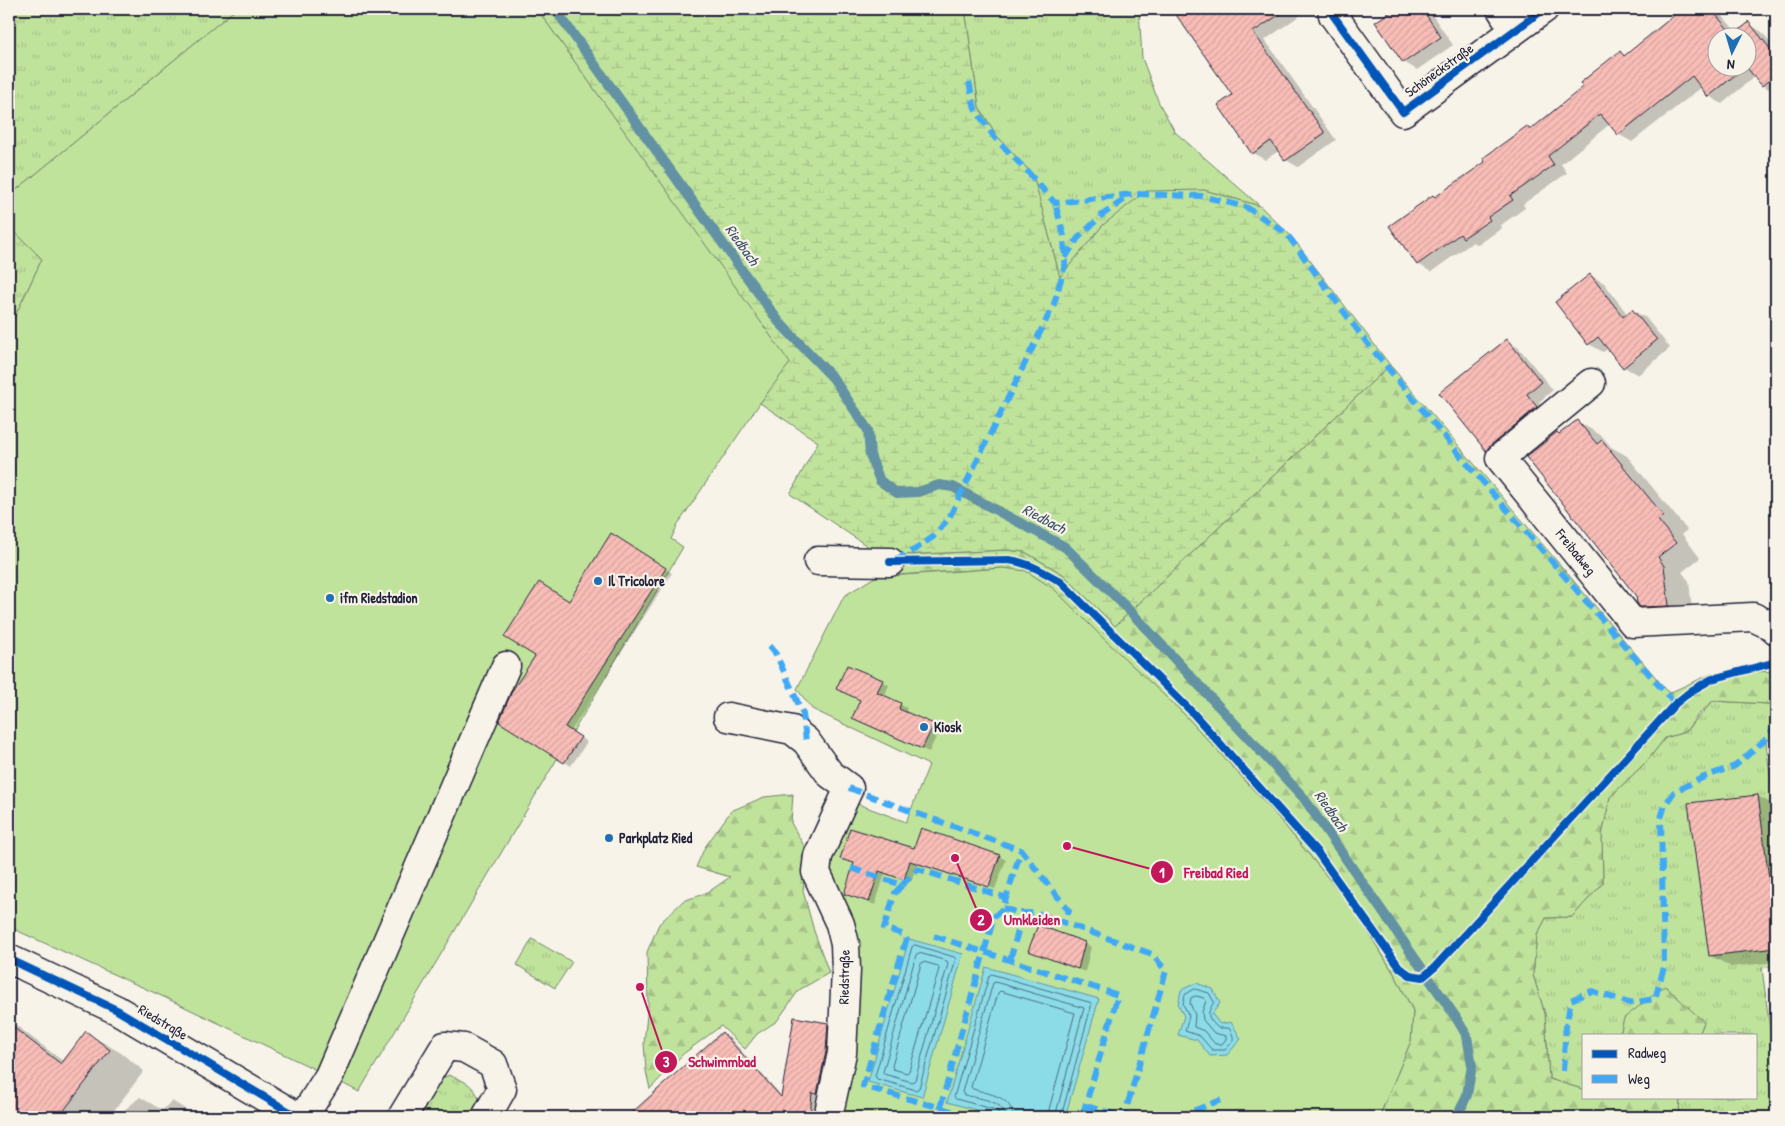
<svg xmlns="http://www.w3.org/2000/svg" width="1785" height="1126" font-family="'Patrick Hand',sans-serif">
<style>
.grass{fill:url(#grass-tufts);stroke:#71826c}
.forest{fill:url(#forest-firs);stroke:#71826c}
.wetland{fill:url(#wetland-marsh);stroke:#71826c}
.park{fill:#c0e39c;stroke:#71826c}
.water{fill:#8cdce8;stroke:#6292a3}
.shadow{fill:#0003;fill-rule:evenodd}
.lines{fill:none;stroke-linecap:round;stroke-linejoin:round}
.shore{stroke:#4c6c80;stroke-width:1}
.stream{stroke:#6292a3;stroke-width:10}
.building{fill:url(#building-hatch);stroke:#22223b}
.minor-casing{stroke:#22223b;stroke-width:31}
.minor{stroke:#f7f3e8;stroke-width:28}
.quiet{stroke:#3fa9f5;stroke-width:6;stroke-dasharray:12 6;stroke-linecap:butt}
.cycleway-casing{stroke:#f7f3e8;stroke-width:11}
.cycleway{stroke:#0057b8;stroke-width:8}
.poi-dot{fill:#1f6fb2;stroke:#f7f3e8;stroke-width:2}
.labels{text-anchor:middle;stroke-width:4.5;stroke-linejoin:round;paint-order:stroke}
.street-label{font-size:14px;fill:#22223b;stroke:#f7f3e8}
.poi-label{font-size:14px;font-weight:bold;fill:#22223b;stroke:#f7f3e8;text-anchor:start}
.water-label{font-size:15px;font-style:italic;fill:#3c5066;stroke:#f7f3e8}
.leader{fill:none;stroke:#c2185b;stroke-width:2}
.callout-dot{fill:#c2185b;stroke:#f7f3e8;stroke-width:2}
.mark-label{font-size:15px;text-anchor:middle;font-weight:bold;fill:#fff}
.callout-label{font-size:15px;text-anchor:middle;font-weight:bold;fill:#c2185b;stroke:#f7f3e8;stroke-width:4.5;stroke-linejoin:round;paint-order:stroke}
</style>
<defs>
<pattern id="grass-tufts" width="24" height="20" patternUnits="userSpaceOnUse" patternTransform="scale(1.25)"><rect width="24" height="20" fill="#c0e39c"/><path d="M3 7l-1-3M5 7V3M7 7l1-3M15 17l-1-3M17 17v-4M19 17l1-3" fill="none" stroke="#a5c287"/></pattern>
<pattern id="forest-firs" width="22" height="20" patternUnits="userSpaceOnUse" patternTransform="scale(1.25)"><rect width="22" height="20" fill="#c0e39c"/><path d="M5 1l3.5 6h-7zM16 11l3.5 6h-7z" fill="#a5c287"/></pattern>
<pattern id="wetland-marsh" width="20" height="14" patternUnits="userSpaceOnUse" patternTransform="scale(1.25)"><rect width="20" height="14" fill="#c0e39c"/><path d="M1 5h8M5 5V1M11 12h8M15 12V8" fill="none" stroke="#a5c287"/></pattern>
<pattern id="building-hatch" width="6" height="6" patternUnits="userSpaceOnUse" patternTransform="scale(1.25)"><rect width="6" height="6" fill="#f9bdb7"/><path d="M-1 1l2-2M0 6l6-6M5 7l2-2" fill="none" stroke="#d5a29e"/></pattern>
</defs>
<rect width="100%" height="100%" fill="#f7f3e8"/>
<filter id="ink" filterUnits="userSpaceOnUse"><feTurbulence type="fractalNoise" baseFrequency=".02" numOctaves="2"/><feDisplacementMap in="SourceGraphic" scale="10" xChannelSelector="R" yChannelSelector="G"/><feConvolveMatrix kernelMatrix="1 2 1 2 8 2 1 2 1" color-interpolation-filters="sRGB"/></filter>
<g filter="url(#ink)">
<g class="grass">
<path d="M9 9H236L9 196Z"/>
<path d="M965 9H1139L1142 58 1159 103 1175 132 1260 206 1204 190 1103 225 1060 278 1033 175 997 136 979 107Z"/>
<path d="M9 226 42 259 9 329Z"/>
<path d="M1713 701 1769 704 1776 710V730L1766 743 1776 821V966L1762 968 1776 1077V1117H1683L1679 1114 1680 1097H1756V1035H1699L1704 1022 1624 1018 1620 1035H1584V1088L1582 1089 1549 1079 1545 1014 1533 975 1537 935 1546 918 1572 917 1603 883 1602 835 1610 797 1647 761 1665 738 1685 732Z"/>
<path d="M532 939 572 962 555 988 517 965Z"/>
<path d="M449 1075C455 1078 463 1080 468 1084 478 1091 484 1106 478 1117H421L420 1112 441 1079Z"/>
</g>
<g class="forest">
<path d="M1390 365 1669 693 1711 674 1776 671V710L1769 704 1713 701 1699 714 1685 732 1665 738 1647 761 1610 797 1602 835 1603 883 1572 917 1546 918 1537 935 1533 975 1545 1014 1549 1079 1582 1089 1584 1088V1097H1680L1679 1114 1683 1117H1379L1411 1041 1413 1011 1396 977 1353 908 1272 810 1054 589 1003 568 882 576V556L1006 550 1025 552 1063 574 1115 626Z"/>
<path d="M793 794 791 823 807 851 803 891 814 931 829 973 799 990 777 1021 757 1034 745 1049 721 1026 683 1054 650 1089 646 1071 644 1043 648 1006 647 952 659 924 683 901 707 893 730 877 696 867 705 847 731 811 764 797Z"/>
<path d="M1665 986 1704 1022 1699 1035H1620L1624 1018Z"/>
</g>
<path class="wetland" d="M537 9H965L979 107 997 136 1033 175 1060 277 1103 225 1146 191 1204 190 1260 206 1292 237 1390 365 1115 626 1063 574 1025 552 1006 550 882 556 790 494 818 442 760 403 789 363Z"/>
<g class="park">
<path d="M236 9H537L790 363 760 403 678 524 671 539 683 547 359 1092 329 1076 166 998 9 927V329L42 259 9 226V196Z"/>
<path d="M1003 568 1026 571 1054 589 1103 638 1184 714 1272 810 1353 908 1396 977 1413 1011 1411 1041 1379 1117H836L849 1050 823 870 850 801 906 822 929 765 812 709 797 689 844 596 875 577Z"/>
</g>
<g class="water">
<path d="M909 939 963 954 922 1097 868 1082Z"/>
<path d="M986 967 1099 999 1065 1117H1002L947 1102Z"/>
<path d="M1196 983 1213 989 1220 1003 1212 1014 1220 1024 1231 1022 1241 1039 1227 1055 1210 1056 1197 1040 1178 1035 1184 1016 1178 1005 1181 990Z"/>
</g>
<g class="shadow">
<path d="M1173 9H1309L1265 40 1336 140 1298 167 1286 160 1280 150 1265 160 1253 153 1234 95Z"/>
<path d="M1388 9H1428L1453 45 1417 70 1404 62 1391 13Z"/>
<path d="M1684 9H1717L1737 33 1749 24 1762 32 1776 49V93L1762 85 1755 76 1722 104 1709 96 1702 87 1632 142 1618 134 1610 124 1561 164 1567 173 1523 204 1525 208 1501 225 1502 228 1478 245 1473 242 1431 272 1418 264 1436 198 1487 162 1527 128 1531 130 1585 87 1620 53 1626 56ZM1718 38H1748V68H1718Z"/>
<path d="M1590 275 1604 283 1628 315 1632 310 1646 318 1670 348 1638 375 1624 367 1609 348 1603 352 1589 344 1557 302Z"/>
<path d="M1507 341 1519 348 1553 390 1539 402 1549 415 1500 457 1487 450 1441 394Z"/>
<path d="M1577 421 1602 436 1611 447 1627 456 1687 530 1682 534 1700 558 1682 572 1689 581 1693 619 1666 621 1641 606 1560 435Z"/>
<path d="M618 539 672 573 571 731 587 742 571 766 500 721Z"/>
<path d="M882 681 889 685 884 697 907 708 905 713 940 729 929 752 860 722Z"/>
<path d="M1758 796 1776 806V962L1731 967 1710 955 1690 804Z"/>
<path d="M915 850 999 856 1006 860 995 889 917 864 911 882 885 874 875 905 846 893 855 864 842 858Z"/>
<path d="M1085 943 1091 947 1085 972 1030 951Z"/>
<path d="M9 1020 64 1062 87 1033 121 1053 144 1071 109 1117H9Z"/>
<path d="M827 1024 834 1028 817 1117H780L784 1088Z"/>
<path d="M722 1034 729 1037 780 1094 755 1117H629Z"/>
<path d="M140 1097 162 1110 172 1101 198 1117H116Z"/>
</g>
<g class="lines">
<g class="shore">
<path d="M915 945 954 957 956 959 919 1088 916 1090 877 1079 875 1076 912 947Z"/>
<path d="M919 953 947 961 948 964 915 1080 912 1082 884 1074 883 1072 916 955Z"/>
<path d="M924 962 938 966 939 969 909 1071 907 1073 893 1069 892 1066 921 964Z"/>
<path d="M1195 989 1209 993 1214 1002C1206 1015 1207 1017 1218 1028H1229C1236 1040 1234 1040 1225 1050H1212L1200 1036 1185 1031 1189 1016 1183 1004 1185 995Z"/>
<path d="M1196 996 1204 998 1206 1001 1202 1012 1203 1020 1214 1033 1226 1036V1039L1222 1044H1215L1204 1031 1194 1027 1195 1015 1190 1003 1191 998Z"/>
<path d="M999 1117V1113L996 1110 956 1099 954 1097 989 976 991 974 1092 1003 1061 1117"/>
<path d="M1006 1117C1004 1100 977 1098 964 1095L962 1092 993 983 995 982 1084 1008 1055 1117"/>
<path d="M1013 1117C1012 1096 989 1094 973 1089L971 1087 998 993 1000 991 1075 1013 1047 1117"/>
</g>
<path class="stream" d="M555 9 779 322 833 378 868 430 870 455 880 481 897 493 918 492 939 485 953 487 1065 547 1130 611 1303 797 1455 1016 1467 1036 1472 1065 1467 1095 1457 1117"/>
</g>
<g class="building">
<path d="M1172 9H1288L1253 32 1325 133 1285 161 1271 141 1252 154 1218 105 1232 95Z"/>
<path d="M1395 9H1422L1441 37 1403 63 1375 22Z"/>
<path d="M1682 9H1711L1733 35 1748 23V21L1776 56V74L1762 86 1748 69V38H1718V68H1744L1708 97 1692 76 1618 135 1600 114 1548 156 1554 165 1510 196 1513 200 1488 217 1490 220 1463 238 1460 234 1417 265 1389 226 1433 195 1435 197 1485 162 1483 158 1527 126 1530 130 1583 87 1580 83 1620 51 1624 56Z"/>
<path d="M1590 274 1623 317 1632 309 1657 340 1623 368 1598 337 1588 345 1555 302Z"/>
<path d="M1507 339 1541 382 1527 394 1537 407 1490 446 1486 451 1439 393Z"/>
<path d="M1577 420 1597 444 1602 440 1663 515 1658 520 1676 543 1658 557 1664 566 1669 606 1640 607 1637 603 1636 596 1526 457 1557 432 1559 434Z"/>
<path d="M611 533 666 568 565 727 581 737 564 763 499 722 512 691 535 656 504 637 539 582 569 601Z"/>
<path d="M847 665 883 680 877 692 901 703 899 709 934 724 922 749 852 718 860 700 836 689Z"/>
<path d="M1758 795 1776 932V948L1709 956 1688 803Z"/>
<path d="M850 828 914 848 921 828 1000 855 989 887 910 861 904 880 879 871 869 902 844 894 854 863 840 859Z"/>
<path d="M1038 925 1085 942 1078 969 1028 951Z"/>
<path d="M794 1017 828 1023 826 1051 817 1094 812 1093 810 1117H627L722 1032 781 1097Z"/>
<path d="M9 1024 61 1064 86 1031 110 1050 59 1117H9Z"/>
</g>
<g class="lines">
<g class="minor-casing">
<g id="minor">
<path d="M1332 9 1333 15 1403 112 1544 9"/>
<path d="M1501 9 1514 30"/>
<path d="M1591 383 1500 458 1633 623 1753 617 1772 626 1776 630"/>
<path d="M818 561 890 562"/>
<path d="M728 717 792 730 806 741 830 774 849 788 818 856 816 872 840 924 845 944 846 970 842 1053 828 1117"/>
<path d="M9 959 117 1010 298 1117"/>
<path d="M303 1117 329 1076 506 666"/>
<path d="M402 1117 445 1046 464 1048 493 1064 502 1089 486 1117"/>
</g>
</g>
<use href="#minor" class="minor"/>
<g class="quiet">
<path d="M969 82 975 109 995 138 1027 171 1055 203 1133 194 1202 196 1246 207 1286 233 1367 343 1464 460 1675 704"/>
<path d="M1065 258 1078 238 1102 215 1131 195"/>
<path d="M894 560 916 549 933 537 949 518 1054 304 1065 265 1064 236 1055 203"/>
<path d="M769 646 776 654 803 714 806 741"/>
<path d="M849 788 910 811 1021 850 1069 911 1064 922"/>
<path d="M851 868 902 885 895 893 884 928 902 934 906 939 863 1086 973 1117"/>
<path d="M902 885 918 869 1007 898"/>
<path d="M1003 908 1020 913H1037L1152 954 1166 971 1124 1117"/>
<path d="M934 936 1118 995 1082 1117"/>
<path d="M1010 960 1018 931"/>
<path d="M1563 1071 1566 1026 1571 1000 1592 991 1629 1003 1655 999 1664 967 1661 818 1665 805 1674 792 1704 777 1735 766 1765 740 1776 726"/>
<path d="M1086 1106 1124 1117"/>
<path d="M940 1108 994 917 1003 908 1021 850"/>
<path d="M1177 1117 1221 1100"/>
</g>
<g class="cycleway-casing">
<g id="cycleway">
<path d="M1332 9 1333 15 1403 112 1544 9"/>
<path d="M890 562 1009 560C1029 563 1044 572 1061 582L1192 712 1317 852 1400 968 1410 975 1423 977 1435 967 1675 704 1691 691 1712 679 1776 662"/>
<path d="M9 959 117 1010 298 1117"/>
</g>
</g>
<use href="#cycleway" class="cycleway"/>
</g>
</g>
<g class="poi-dot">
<circle cx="598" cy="581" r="5"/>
<circle cx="330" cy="598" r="5"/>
<circle cx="924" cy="727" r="5"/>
<circle cx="609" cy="838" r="5"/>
</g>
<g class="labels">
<g class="street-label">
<text transform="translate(1439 70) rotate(-36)" y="5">Schöneckstraße</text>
<text transform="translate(1576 552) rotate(51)" y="5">Freibadweg</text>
<text transform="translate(844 977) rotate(-89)" y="5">Riedstraße</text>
<text transform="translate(163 1022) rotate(31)" y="5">Riedstraße</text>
</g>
<g class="poi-label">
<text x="608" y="586">Il Tricolore</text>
<text x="340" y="603">ifm Riedstadion</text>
<text x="934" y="732">Kiosk</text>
<text x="619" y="843">Parkplatz Ried</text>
</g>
<g class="water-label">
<text transform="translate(742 245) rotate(54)" y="5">Riedbach</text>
<text transform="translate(1044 519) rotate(28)" y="5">Riedbach</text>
<text transform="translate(1331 811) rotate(55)" y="5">Riedbach</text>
</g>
</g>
<path class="leader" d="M1067 846L1162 872M955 858L981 920M640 987L666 1062"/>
<g class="callout-dot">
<circle cx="1067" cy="846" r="5"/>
<circle cx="955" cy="858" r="5"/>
<circle cx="640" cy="987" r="5"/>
<circle cx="1162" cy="872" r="12"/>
<circle cx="981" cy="920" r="12"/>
<circle cx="666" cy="1062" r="12"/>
</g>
<g class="mark-label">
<text x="1162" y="878">1</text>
<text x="981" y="925">2</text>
<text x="666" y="1067">3</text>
</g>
<g class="callout-label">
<text x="1216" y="878">Freibad Ried</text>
<text x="1032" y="925">Umkleiden</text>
<text x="722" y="1067">Schwimmbad</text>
</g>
<rect width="1785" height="1126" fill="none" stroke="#f7f3e8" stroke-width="30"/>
<rect x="15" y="15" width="1755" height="1096" fill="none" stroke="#22223b" stroke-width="2" filter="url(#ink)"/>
<rect x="1582" y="1034" width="175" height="65" fill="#f7f3e8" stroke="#a29fa3"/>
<rect x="1592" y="1050" width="25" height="8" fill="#0057b8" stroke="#a29fa3"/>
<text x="1628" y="1058" font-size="15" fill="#22223b">Radweg</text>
<rect x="1592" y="1075" width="25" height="8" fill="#3fa9f5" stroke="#a29fa3"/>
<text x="1628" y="1084" font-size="15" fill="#22223b">Weg</text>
<g transform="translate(1732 52) rotate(185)"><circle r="24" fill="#f7f3e8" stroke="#a29fa3"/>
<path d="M0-4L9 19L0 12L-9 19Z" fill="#1f6fb2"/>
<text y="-8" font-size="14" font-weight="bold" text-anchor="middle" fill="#22223b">N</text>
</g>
</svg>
